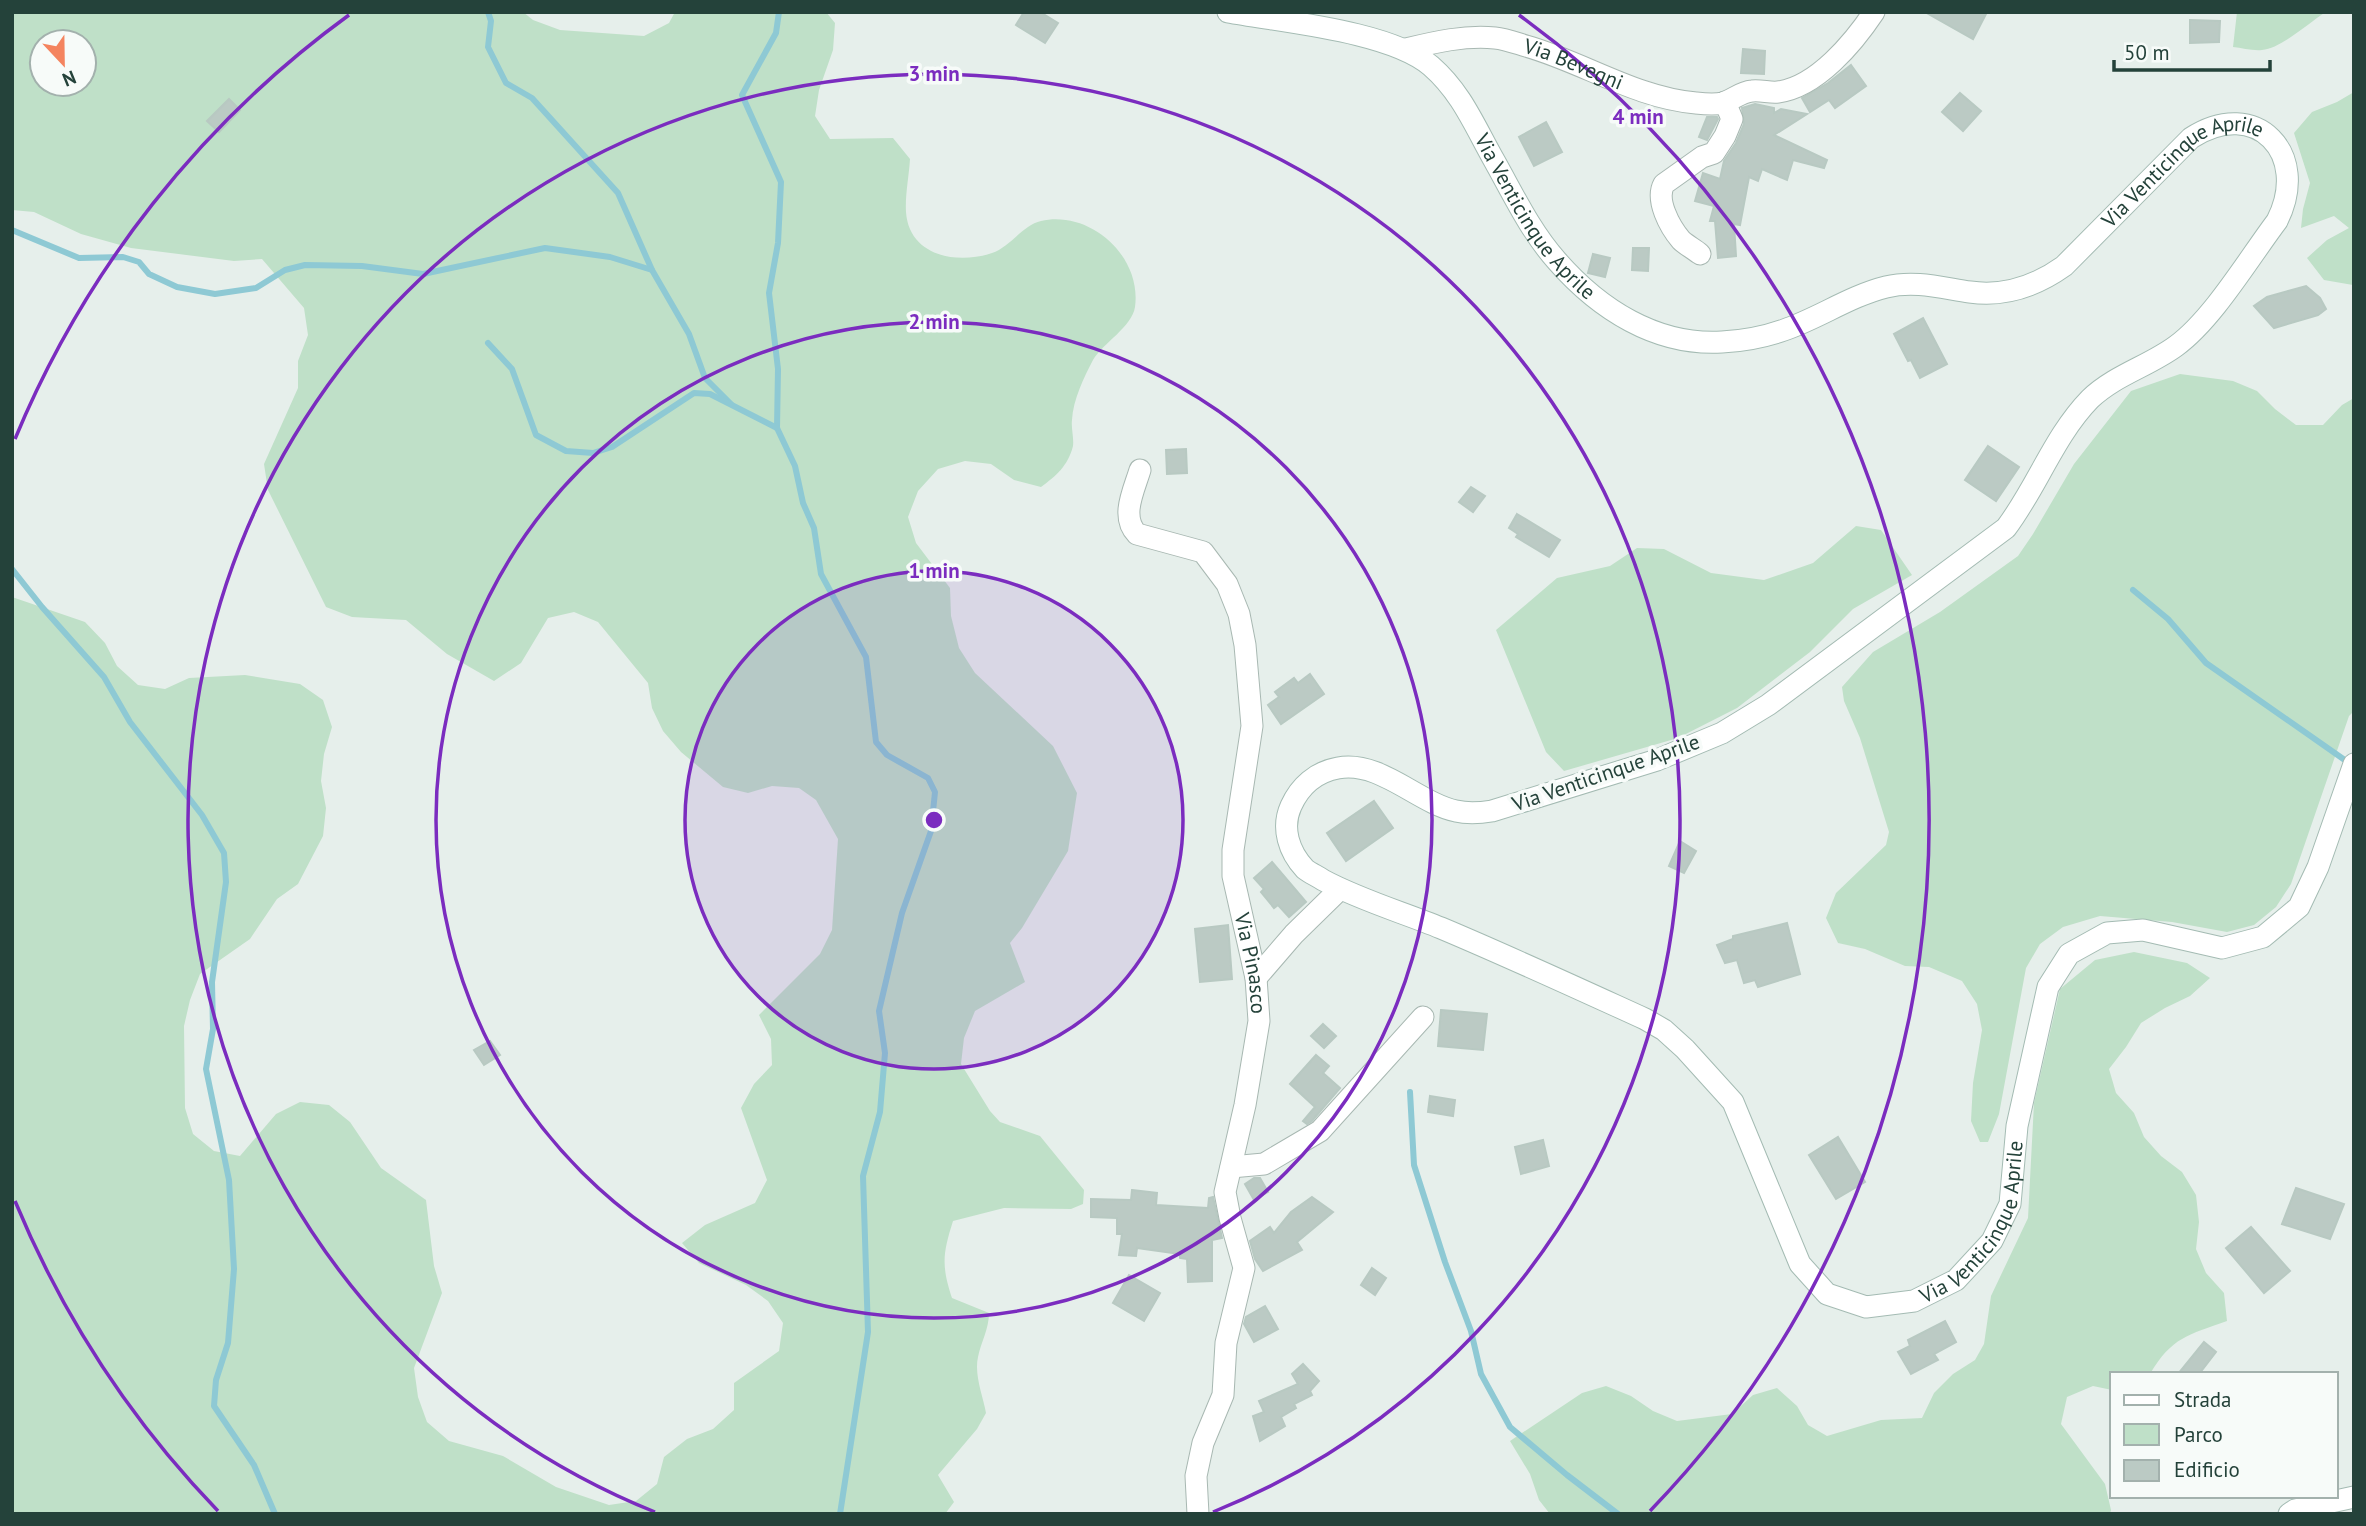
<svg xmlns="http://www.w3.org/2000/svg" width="2366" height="1526" font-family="'PT Sans',sans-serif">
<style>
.green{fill:#bfe0c8;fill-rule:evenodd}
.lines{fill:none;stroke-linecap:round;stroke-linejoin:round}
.stream{stroke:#8ec9d4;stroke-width:6}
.building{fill:#bbcac4;stroke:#b8c9c2;stroke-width:2}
.minor-casing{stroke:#a8b8b2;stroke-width:23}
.secondary-casing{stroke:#a4bbb3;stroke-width:23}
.minor{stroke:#fff;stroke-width:21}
.secondary{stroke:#fff;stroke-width:21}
.ring{fill:none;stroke:#7b2cbf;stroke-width:3.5}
.labels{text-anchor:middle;stroke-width:7;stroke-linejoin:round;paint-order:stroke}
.street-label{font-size:21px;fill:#24423a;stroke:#f7fbf9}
.centre{fill:#7b2cbf;stroke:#f7fbf9;stroke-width:3.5}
.ring-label{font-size:21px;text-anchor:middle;font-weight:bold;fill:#7b2cbf;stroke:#f7fbf9;stroke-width:7;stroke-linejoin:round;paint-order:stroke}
</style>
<rect width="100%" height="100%" fill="#e6efeb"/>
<g class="green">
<path d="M12 12H523L533 20 560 30 644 36 669 23 675 12H826L835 23 833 50 819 90 815 116 830 139 893 138 910 159C909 176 905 195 906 212 909 256 957 265 992 253 1010 247 1023 225 1041 221 1090 210 1142 256 1135 307 1132 327 1103 343 1093 360 1084 377 1073 400 1072 420 1071 428 1074 438 1073 446 1068 466 1056 476 1041 487L1014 480 991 464 965 461 938 469 918 491 908 517 916 543 950 588 951 616 959 648 975 673 1053 746 1077 793 1068 851 1022 928 1010 943 1025 982 975 1011 964 1038 961 1064 990 1111 1000 1122 1040 1136 1084 1190 1083 1204 1071 1209 1004 1208 953 1221C943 1253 941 1265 952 1298L989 1313C989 1329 981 1342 978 1357 974 1375 983 1396 986 1413L977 1429 938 1475 954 1502 945 1514H12V597L85 622 105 643 117 666 138 685 165 689 189 678 245 675 300 684 323 700 332 727 324 754 321 781 326 808 323 836 298 884 277 899 250 939 200 974 190 1000 184 1026 185 1108 193 1134 214 1151 240 1156 276 1114 300 1102 329 1105 350 1122 381 1168 426 1200 434 1266 442 1293 414 1368 418 1397 427 1422 449 1441 503 1456 556 1487 609 1505 636 1501 657 1484 664 1457 687 1439 713 1429 734 1410V1383L779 1351 783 1323 768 1301 746 1285 699 1263 682 1243 705 1225 755 1203 767 1180 741 1108 754 1084 772 1065 771 1039 759 1015 820 954 832 930 838 839 816 800 799 788 772 786 748 793 723 787 681 752 663 731 652 708 648 683 598 622 574 612 548 618 521 663 494 681 447 654 406 620 352 617 326 607 268 490 264 464 298 388V361L308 335 304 308 262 259 234 261 131 248 81 234 34 212 12 210ZM42 42H84V84H42Z"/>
<path d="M2237 12H2326C2308 23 2282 48 2262 50 2253 51 2242 48 2233 47Z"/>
<path d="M2354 92V285H2353L2324 280 2307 258 2327 240 2349 228 2334 216 2301 228 2303 209 2310 183 2294 133 2312 112 2337 102Z"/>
<path d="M2180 374 2233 381 2257 391 2275 409 2296 425H2323L2342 405 2354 398V711L2349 716 2291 884 2276 907 2254 925 2227 932 2172 922 2100 916 2063 927 2040 944 2026 968 1999 1114 1988 1142H1980L1971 1121 1973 1083 1982 1030 1977 1004 1962 981 1929 967 1905 966 1865 949 1838 943 1826 918 1836 893 1886 845 1889 832 1860 738 1844 701 1842 687 1873 652 1940 612 2018 556 2033 534 2074 464 2131 391Z"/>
<path d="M1856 526 1881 530 1912 575 1853 609 1810 652 1737 708 1678 738 1564 771 1546 752 1496 630 1557 578 1610 566 1637 548 1664 549 1711 573 1764 580 1813 563Z"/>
<path d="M2134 952 2187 963 2210 978 2190 996 2165 1008 2141 1023 2126 1047 2109 1069 2116 1093 2134 1113 2144 1137 2161 1156 2182 1172 2196 1195 2199 1222 2196 1249 2206 1273 2224 1293 2227 1321C2188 1335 2172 1337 2150 1374H2112V1390L2093 1386 2067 1397 2061 1424 2105 1484 2111 1510 2110 1514H1550L1539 1500 1530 1474 1510 1441 1582 1393 1606 1386 1631 1396 1653 1411 1677 1421 1732 1414 1753 1395 1777 1388 1797 1406 1808 1425 1827 1436 1881 1420 1922 1418 1934 1393 1953 1374 1975 1360 1984 1344 1991 1296 2028 1218 2034 1103 2060 989 2095 960Z"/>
</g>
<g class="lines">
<g class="stream">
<path d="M488 12 491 21 488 47 506 83 532 98 618 193 652 270 689 334 705 378 731 404"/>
<path d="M779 12 776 33 742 95 781 182 778 243 769 293 778 369 777 428 795 466 803 503 814 528 821 574 866 657 876 742 887 755 928 778 935 792 931 831 902 913 879 1011 885 1053 880 1112 863 1176 868 1332 840 1514"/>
<path d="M12 230 79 258 123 257 139 262 149 274 177 287 215 294 256 288 285 270 305 265 362 266 423 274 545 248 610 257 652 270"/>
<path d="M488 343 512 369 536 435 566 451 593 453 612 447 694 393 710 394 777 428"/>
<path d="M12 569 42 607 104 677 130 722 202 815 224 853 226 882 212 982 213 1029 206 1069 229 1180 234 1269 228 1343 216 1380 214 1406 254 1465 275 1514"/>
<path d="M2133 590 2168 619 2206 663 2349 763"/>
<path d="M1410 1092 1414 1165 1445 1262 1471 1331 1481 1374 1510 1427 1567 1475 1618 1514"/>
</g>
</g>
<g class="building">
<path d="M1024 12H1040L1058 23 1045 43 1016 25Z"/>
<path d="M1925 12H1987L1973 39Z"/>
<path d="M2190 20 2220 21 2219 42 2190 43Z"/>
<path d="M1743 49 1765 51 1764 74 1741 73Z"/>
<path d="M1851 65 1866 86 1835 108 1829 100 1810 112 1802 98 1828 83Z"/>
<path d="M1960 93 1981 111 1963 131 1942 112Z"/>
<path d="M229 99 240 110 219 132 207 121Z"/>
<path d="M1755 104 1774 108V113L1781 109 1807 114 1774 135 1827 160 1824 168 1793 160 1787 180 1762 169 1758 181 1749 177 1740 225 1734 224 1736 256 1718 258 1715 221H1710L1714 206 1695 201 1703 173 1720 179 1724 161 1736 143 1744 124 1742 108Z"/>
<path d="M1707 117H1717L1718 119 1707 140 1699 137Z"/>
<path d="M1546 122 1562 152 1534 166 1519 137Z"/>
<path d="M1633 248H1649L1648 271 1632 270Z"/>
<path d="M1593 254 1610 258 1605 277 1588 273Z"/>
<path d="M2306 286 2320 298 2326 309 2318 315 2274 328 2254 306 2267 297Z"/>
<path d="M1923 318 1947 364 1920 378 1911 360 1908 361 1894 334Z"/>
<path d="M1988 446 2019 467 1996 501 1965 480Z"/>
<path d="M1186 449 1187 473 1167 474 1166 450Z"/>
<path d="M1471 487 1485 496 1473 512 1459 502Z"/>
<path d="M1517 514 1560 540 1549 557 1516 537 1518 534 1509 528Z"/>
<path d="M1310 674 1324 694 1281 724 1268 705 1279 697 1275 692 1294 678 1298 683Z"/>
<path d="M1374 801 1393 828 1346 861 1327 833Z"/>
<path d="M1680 841 1696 851 1684 873 1669 866Z"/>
<path d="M1272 862 1306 902 1289 917 1278 905 1274 908 1261 892 1264 889 1254 878Z"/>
<path d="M1787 923 1800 974 1758 987 1755 980 1744 983 1737 960 1725 963 1717 945 1733 939V936Z"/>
<path d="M1228 925 1232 979 1200 982 1195 929Z"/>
<path d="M1441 1010 1487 1014 1483 1050 1438 1046Z"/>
<path d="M1323 1024 1336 1036 1324 1048 1311 1036Z"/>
<path d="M490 1041 500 1055 484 1065 474 1050Z"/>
<path d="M1316 1055 1329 1066 1323 1073 1340 1088 1312 1121 1307 1124 1303 1121 1315 1107 1290 1084Z"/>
<path d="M1430 1096 1455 1100 1453 1116 1428 1112Z"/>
<path d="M1838 1137 1865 1182 1836 1199 1809 1155Z"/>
<path d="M1543 1140 1549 1166 1521 1174 1515 1147Z"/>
<path d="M1254 1178H1260L1268 1192 1254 1200 1245 1184Z"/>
<path d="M2296 1188 2344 1204 2330 1239 2282 1224Z"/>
<path d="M1132 1190 1157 1193 1156 1205 1208 1208 1209 1198 1213 1197 1222 1238 1212 1240V1281L1188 1282 1187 1259 1180 1258V1254L1137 1248 1136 1256 1119 1255 1122 1234H1117V1218L1091 1217V1199L1131 1200Z"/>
<path d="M1312 1197 1333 1212 1297 1242 1302 1250 1263 1271 1255 1259 1250 1241 1270 1227 1274 1233 1291 1212Z"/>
<path d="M2251 1227 2290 1271 2264 1293 2226 1248Z"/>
<path d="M1372 1268 1386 1278 1375 1295 1361 1285Z"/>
<path d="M1129 1275 1160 1293 1144 1321 1113 1303Z"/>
<path d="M1265 1306 1278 1329 1254 1342 1244 1324 1246 1317Z"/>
<path d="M1945 1321 1956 1342 1934 1354 1938 1360 1911 1374 1898 1352 1910 1346 1908 1340Z"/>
<path d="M2204 1342 2216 1352 2199 1374H2178Z"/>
<path d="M1303 1364 1319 1381 1310 1391 1312 1395 1294 1404 1296 1408 1281 1417 1285 1426 1260 1441 1253 1416 1264 1412 1259 1401 1298 1384 1292 1374Z"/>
</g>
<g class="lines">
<g class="minor-casing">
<g id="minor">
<path id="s1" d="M1406 49C1435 42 1465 35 1495 38 1505 39 1516 43 1526 46 1583 62 1636 98 1696 103 1705 104 1714 105 1723 103 1733 100 1740 92 1752 91 1761 90 1770 93 1778 92 1817 87 1854 42 1874 12"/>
<path d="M1700 254C1694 249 1686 245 1681 240 1670 227 1655 200 1664 184L1702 157 1714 153 1725 136 1732 119 1725 102"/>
<path id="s2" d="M1140 470C1134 490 1120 517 1137 534L1203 552 1227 584 1239 614 1245 645 1252 726 1233 850V876L1256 978 1259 1021 1245 1105 1225 1192 1230 1218 1244 1268 1226 1343 1223 1395 1203 1443 1196 1476 1198 1514"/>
<path d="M1256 978 1294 934 1340 889"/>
<path d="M1231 1167 1264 1164 1320 1131 1423 1017"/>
</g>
</g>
<g class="secondary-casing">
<g id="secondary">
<path id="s3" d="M1228 12C1282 22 1390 31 1431 66 1462 93 1475 127 1495 162 1514 196 1531 232 1557 261 1599 309 1656 346 1722 342 1742 341 1764 337 1784 330 1819 318 1850 296 1886 287 1915 280 1942 288 1970 292 2005 297 2036 286 2064 266L2191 138C2256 96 2311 154 2277 221 2249 258 2213 319 2176 346 2149 366 2115 375 2090 399 2054 436 2037 487 2006 528L1768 705 1722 733 1657 760 1492 811C1480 813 1468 814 1456 811 1418 803 1380 760 1338 768 1316 772 1300 786 1291 806 1281 828 1289 852 1305 869 1310 873 1317 876 1323 880 1360 900 1402 912 1441 928 1510 957 1577 988 1645 1019L1664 1030 1685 1049 1733 1102 1800 1264 1827 1294 1866 1307 1914 1301 1956 1280 1992 1241 2010 1204 2017 1126 2048 987 2069 954 2107 933 2143 930 2222 948 2263 937 2299 907 2318 867 2354 764"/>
<path d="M2289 1514 2295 1510 2354 1497"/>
</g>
</g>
<use href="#minor" class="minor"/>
<use href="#secondary" class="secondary"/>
</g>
<circle cx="934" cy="820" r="249" fill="#7b2cbf" fill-opacity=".12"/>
<g class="ring">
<circle cx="934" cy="820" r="249"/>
<circle cx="934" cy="820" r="498"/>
<path d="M655 1512A746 746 0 1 1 1213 1512"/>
<path d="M218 1511A995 995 0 0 1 15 1201M15 439A995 995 0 0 1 349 15M1519 15A995 995 0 0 1 1650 1511"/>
</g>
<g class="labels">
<g class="street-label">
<text dy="7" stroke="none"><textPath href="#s1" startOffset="173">Via Bevegni</textPath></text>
<text dy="7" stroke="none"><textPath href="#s3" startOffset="1152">Via Venticinque Aprile</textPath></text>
<text dy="7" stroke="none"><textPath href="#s3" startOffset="396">Via Venticinque Aprile</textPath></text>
<text transform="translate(1606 773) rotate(-19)" y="7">Via Venticinque Aprile</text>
<text dy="7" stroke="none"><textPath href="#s2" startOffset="562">Via Pinasco</textPath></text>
<text dy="7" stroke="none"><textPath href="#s3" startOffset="3561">Via Venticinque Aprile</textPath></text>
</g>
</g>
<circle cx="934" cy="820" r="10" class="centre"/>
<g class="ring-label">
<text x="934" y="81">3 min</text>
<text x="1638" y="124">4 min</text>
<text x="934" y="329">2 min</text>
<text x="934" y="578">1 min</text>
</g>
<rect width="2366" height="1526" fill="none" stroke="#24423a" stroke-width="28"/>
<rect x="2110" y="1372" width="228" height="126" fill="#f7fbf9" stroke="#a3b1ad" stroke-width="2"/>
<rect x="2124" y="1395" width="35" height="10" fill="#ffffff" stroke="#a3b1ad" stroke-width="2"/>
<text x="2174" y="1407" font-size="21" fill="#24423a">Strada</text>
<rect x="2124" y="1424" width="35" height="21" fill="#bfe0c8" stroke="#a3b1ad" stroke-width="2"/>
<text x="2174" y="1442" font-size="21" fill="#24423a">Parco</text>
<rect x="2124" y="1460" width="35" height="21" fill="#bbcac4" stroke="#a3b1ad" stroke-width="2"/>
<text x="2174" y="1477" font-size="21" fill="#24423a">Edificio</text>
<g transform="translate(63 63) rotate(158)"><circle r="33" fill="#f7fbf9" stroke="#a3b1ad" stroke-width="2"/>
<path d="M0-5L12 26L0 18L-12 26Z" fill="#f4845f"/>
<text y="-10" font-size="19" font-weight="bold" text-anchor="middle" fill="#24423a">N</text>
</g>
<path d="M2114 60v10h156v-10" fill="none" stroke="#24423a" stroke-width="3.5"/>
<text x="2124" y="60" font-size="21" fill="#24423a" stroke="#f7fbf9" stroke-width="5" paint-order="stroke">50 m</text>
</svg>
